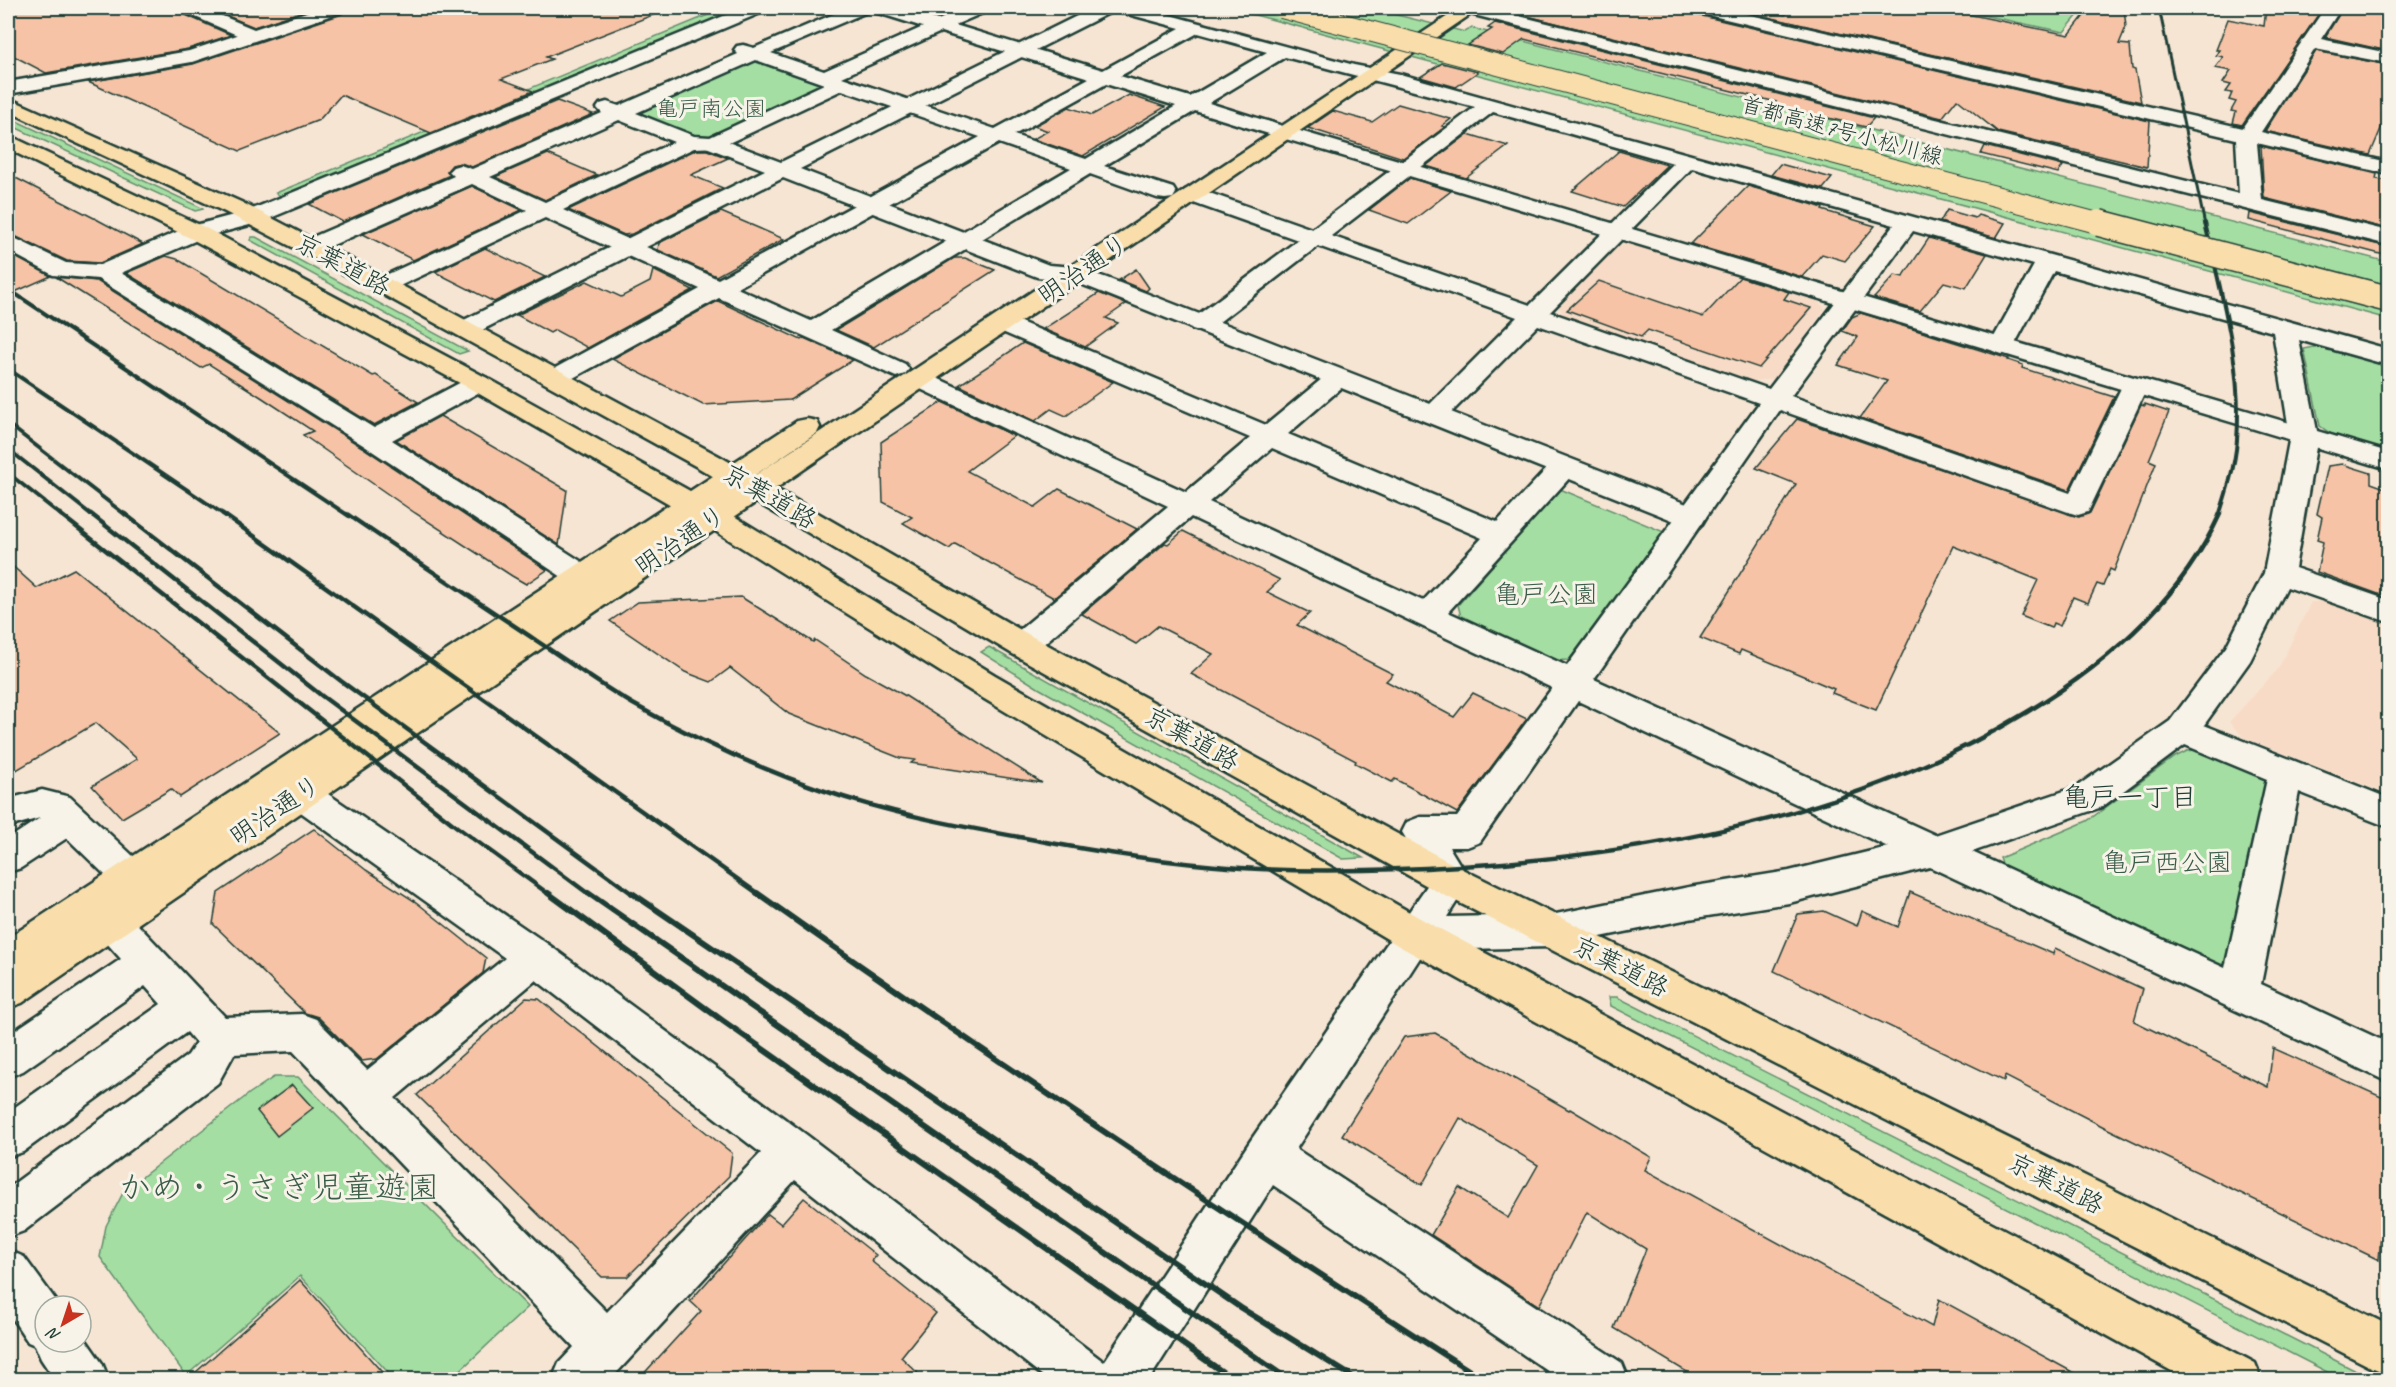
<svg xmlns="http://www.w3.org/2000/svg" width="2396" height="1387" font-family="Caveat,'Klee One',sans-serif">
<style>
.built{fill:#f7dbc6}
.green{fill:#a5dea3;stroke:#628e6c;stroke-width:1.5}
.building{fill:#f6c3a6;stroke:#1f3d34;stroke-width:1.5}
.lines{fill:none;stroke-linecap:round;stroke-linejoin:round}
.minor-casing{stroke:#1f3d34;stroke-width:5}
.tertiary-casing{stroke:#1f3d34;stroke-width:5}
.primary-casing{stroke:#1f3d34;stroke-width:5}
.trunk-casing{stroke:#1f3d34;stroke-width:5}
.minor{fill:#f7f3e8;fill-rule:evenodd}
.tertiary{fill:#f7f3e8;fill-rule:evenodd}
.primary{fill:#f9deab;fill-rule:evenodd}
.trunk{fill:#f9deab;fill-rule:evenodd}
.rail-far3{stroke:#1f3d34;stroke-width:3}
.rail-far2{stroke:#1f3d34;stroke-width:4}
.rail-far1{stroke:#1f3d34;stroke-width:4.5}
.rail{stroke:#1f3d34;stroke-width:6}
.motorway-bridge-far1-casing{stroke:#1f3d34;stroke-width:22;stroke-linecap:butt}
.motorway-bridge-casing{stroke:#1f3d34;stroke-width:29;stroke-linecap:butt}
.motorway-bridge-far1{stroke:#f9deab;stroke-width:20}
.motorway-bridge{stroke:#f9deab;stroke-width:26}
.labels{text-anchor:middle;stroke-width:6;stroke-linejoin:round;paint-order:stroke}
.far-park-label{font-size:22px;fill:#3a5d4a;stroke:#f7f3e8}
.far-street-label{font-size:22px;fill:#1f3d34;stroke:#f7f3e8}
.street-label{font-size:26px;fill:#1f3d34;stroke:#f7f3e8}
.park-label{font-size:26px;fill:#3a5d4a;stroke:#f7f3e8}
.neighbourhood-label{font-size:27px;fill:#1f3d34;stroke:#f7f3e8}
.near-park-label{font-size:32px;fill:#3a5d4a;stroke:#f7f3e8}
</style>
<rect width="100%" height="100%" fill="#f7e5d4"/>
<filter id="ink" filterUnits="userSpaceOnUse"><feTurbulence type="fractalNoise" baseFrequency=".0167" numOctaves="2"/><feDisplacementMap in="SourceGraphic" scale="12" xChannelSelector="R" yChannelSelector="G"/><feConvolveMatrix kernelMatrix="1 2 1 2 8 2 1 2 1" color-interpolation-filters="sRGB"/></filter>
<g filter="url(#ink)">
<g class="built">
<path d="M1632 244 1817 300 1825 309 1774 379 1754 381 1565 316 1556 304 1616 245Z"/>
<path d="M2331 601 2388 621V794L2243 737 2229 722 2278 669 2311 602Z"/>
</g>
<g class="green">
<path d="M725 8H749L288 201 276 193Z"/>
<path d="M1229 8H1369L1465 32 1472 28 2388 262V319Z"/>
<path d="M1949 8H2084L2064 32Z"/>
<path d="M756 62 822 85 713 138 698 139 637 114 639 107 743 63Z"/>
<path d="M8 117 202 208 203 209 195 211 8 124Z"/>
<path d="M252 237H256L468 351 459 354 250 240Z"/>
<path d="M2319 346 2388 365V452L2334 436 2320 426 2304 349Z"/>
<path d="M1560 489 1664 532 1569 660 1547 661 1462 621 1458 605Z"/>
<path d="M989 647 1363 858 1343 859 1040 689 981 652Z"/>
<path d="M2199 749 2257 772 2269 783 2224 968 2008 879 2000 858 2087 821 2173 758 2187 751Z"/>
<path d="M1609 997H1617L2372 1379H2341L1611 1006Z"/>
<path d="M274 1077H298L528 1307 451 1379H394L300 1276 186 1376 100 1257 106 1226 124 1191 250 1093Z"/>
</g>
<g class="building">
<path d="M8 8H180L183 14 231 35 188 49 46 73 8 53Z"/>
<path d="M208 8H313L254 27Z"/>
<path d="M346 8H668V9L546 57 552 59 501 79 533 91 431 133 341 95 319 120 240 151 88 82 193 64 342 14Z"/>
<path d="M1517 8H1689L1694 14 2145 120 2150 121 2147 167 1998 132 1957 99 1942 118 1511 12Z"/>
<path d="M1728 8H1754L1785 15 1793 8H1938L2069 35 2090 8H2124L2126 27 2119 44 2130 45 2132 69 2135 70 2141 102Z"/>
<path d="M2266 8H2323L2242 125 2233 123 2236 112 2231 111 2236 102 2229 100 2232 93 2226 92 2231 85 2223 83 2231 71 2215 68 2223 57 2216 55 2219 50H2216L2228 19 2264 26Z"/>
<path d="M2343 8H2388V29L2382 46 2388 47V51L2325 37Z"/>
<path d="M1495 23 1874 118 1866 127 1773 105 1776 102 1524 39 1503 54 1468 45 1492 29 1488 28Z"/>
<path d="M2316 51 2388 65V112L2370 155 2265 131Z"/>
<path d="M1442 63 1478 72 1456 87 1420 77Z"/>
<path d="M1129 95 1165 107 1083 156 1033 139 1048 131 1034 126 1069 107 1092 115Z"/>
<path d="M557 101 593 114 472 167 461 163 452 165 447 171 450 175 343 222 309 204Z"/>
<path d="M1398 104 1451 119 1442 126 1445 127 1403 158 1308 128 1333 111 1372 122Z"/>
<path d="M1468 134 1508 146 1466 178 1426 166Z"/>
<path d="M1985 146 2063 166 2058 173 1981 154Z"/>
<path d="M2261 146 2377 174 2376 179 2388 181V229L2264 198Z"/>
<path d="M695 150H707L728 158 691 175 723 188 632 234 624 235 568 210Z"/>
<path d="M1619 151 1667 165 1623 207 1572 191Z"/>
<path d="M548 154 597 175 545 200 495 177Z"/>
<path d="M1780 164 1832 178 1823 189 1771 175Z"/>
<path d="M8 174 96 219 143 244 100 263 67 261 8 233Z"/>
<path d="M1410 178 1451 191 1408 224 1369 210Z"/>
<path d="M472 186 522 210 413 260 363 234Z"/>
<path d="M1748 186 1811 204 1823 208 1822 210 1875 226 1845 261 1822 254 1802 277 1691 244Z"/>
<path d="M1947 210 1975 218 1978 215 2005 223 1996 238 1940 222Z"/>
<path d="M721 212 784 239 716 276 658 250 659 243Z"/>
<path d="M2250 213 2388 247V256L2249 220Z"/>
<path d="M1929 238 1987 254 1966 288 1944 282 1920 311 1874 298 1895 275 1903 277Z"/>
<path d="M485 248 545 277 494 302 435 272Z"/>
<path d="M8 253 51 276 8 295Z"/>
<path d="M166 256 177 259 373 376 376 375 418 402 374 425 126 273Z"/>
<path d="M954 258H965L995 270 874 347 836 330Z"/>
<path d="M1136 269 1149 288 1146 291 1119 280Z"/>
<path d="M653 270 693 290 588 348 555 330 550 333 517 315 587 281 621 297 650 282Z"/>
<path d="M56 277 97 281 362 447 547 570 526 584 512 576 415 513 303 435 313 431 261 397 209 364 201 368Z"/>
<path d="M1740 277 1789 292 1784 299 1811 308 1759 368 1648 330 1641 337 1567 310 1599 281 1703 317Z"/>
<path d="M1099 293 1126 304 1106 318 1118 323 1085 347 1043 329Z"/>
<path d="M718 301 801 340 804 338 853 360 790 400 703 405 612 359Z"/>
<path d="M1861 313 2009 359 2008 360 2023 365 2022 368 2114 397 2069 490 1860 418 1887 381 1838 365 1858 337 1842 331 1852 317Z"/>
<path d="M1023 343 1113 382 1066 416 1051 409 1035 421 959 385Z"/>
<path d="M942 402 1014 436 967 471 1035 507 1059 489 1137 529 1054 598 955 544 949 549 903 523 912 517 883 502 881 442Z"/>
<path d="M2145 404 2169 412 2149 460 2156 463 2114 571 2110 569 2103 586 2097 584 2088 603 2073 597 2060 626 2053 623 2051 628 2021 616 2038 580 1953 546 1876 710 1832 693 1834 689 1782 667 1741 650 1739 654 1700 638 1796 484 1756 468 1797 419 2079 517 2090 513 2141 405 2145 406Z"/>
<path d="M440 416 567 490 559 545 396 440Z"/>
<path d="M2342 464 2371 473V483L2388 489V553L2381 595 2317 572 2323 542 2317 540 2322 517 2317 514 2328 466Z"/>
<path d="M1183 531 1280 580 1267 592 1310 613 1297 625 1393 674 1386 681 1454 717 1473 693 1527 719 1457 813 1395 779 1392 782 1355 763 1356 761 1191 674 1213 654 1158 626 1136 644 1082 614 1165 543 1168 544Z"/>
<path d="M8 562 37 588 74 569 280 733 180 797 171 789 122 818 92 786 137 759 96 723 8 775Z"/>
<path d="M741 597 813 642 815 640 866 674 904 695 1042 783 911 763 915 760 900 758 789 714 730 668 711 682 685 672 610 621 638 602Z"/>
<path d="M314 829 366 870 416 902 486 958 483 973 377 1059 362 1061 318 1017 305 1013 213 924 218 893Z"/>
<path d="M1910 892 2053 954 2055 948 2143 989 2134 1021 2268 1087 2273 1048 2388 1100V1148L2379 1260 2106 1128 2005 1076 2004 1081 1774 971 1798 914 1824 911 1857 926 1862 911 1898 927Z"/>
<path d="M526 998 539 999 732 1153 729 1176 627 1277H602L417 1095Z"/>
<path d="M1435 1033 1569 1110 1570 1109 1651 1157 1645 1170 1932 1327 1939 1299 2087 1380H1700L1614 1328 1646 1249 1587 1212 1539 1306 1431 1235 1459 1187 1508 1218 1538 1165 1460 1118 1422 1185 1342 1135 1404 1037Z"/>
<path d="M292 1085 313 1108 277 1136 257 1111Z"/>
<path d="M804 1198 876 1255 871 1261 936 1313 901 1357 925 1380H638L701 1311 690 1301 768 1214 781 1224Z"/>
<path d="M300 1280 389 1380H187Z"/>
</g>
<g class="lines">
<g class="minor-casing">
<g id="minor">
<path d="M182 8H203L254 29 319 8H344L341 12 192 62 8 94V82L189 51 237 35 184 12Z"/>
<path d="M743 8H766L763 12 261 222 204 237 121 273 374 428 469 378 478 375 487 378 491 383 487 388 392 440 593 569 597 576 593 583 582 586 571 583 363 445 98 279 53 275 8 251V235L66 263 100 265 188 227 245 212Z"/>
<path d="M848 8H870L867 12 771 53 824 71 923 27 875 12 873 8H897L938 20 966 8H987L985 12 955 25 1103 70 1180 28 1120 12 1117 8H1144L1354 65 1400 74 2388 349V365L2299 340 2318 436 2295 568 2388 600V622L2287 587 2250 661 2204 725 2388 798V827L2299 792 2261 984 2388 1043V1082L1930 867 1789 903 1689 919 1551 947 1425 950 1296 1149 1622 1363 1629 1380H1561L1273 1185 1149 1380H1048L795 1180 610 1380H552L559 1363 574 1347 293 1051 234 1054 218 1083 24 1231 8 1237V1188L188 1055 196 1043 187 1032 23 1152 8 1157V1112L161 1004 145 986 23 1071 8 1077V1035L121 959 81 914 75 903 81 892 94 887 107 892 225 1017 302 1014 316 1019 367 1070 505 958 288 803 282 793 288 783 300 779 312 783 549 945 808 1136 1104 1362 1251 1140 1431 880 1402 832 1407 822 1420 817H1457L1552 688 1191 517 1033 653 1022 656 1011 653 1006 645 1011 637 1168 506 910 384 906 379 910 374 919 371 928 374 1186 492 1250 438 993 328 990 323 993 318 1002 316 1011 318 1266 425 1329 373 1338 370 1347 373 1351 378 1347 383 1288 434 1497 522 1554 461 1564 458 1574 461 1578 467 1574 473 1448 612 1567 666 1759 403 1538 325 1443 421 1434 423 1425 421 1421 415 1425 409 1517 317 1318 246 1210 329 1201 331 1192 329 1189 324 1192 319 1298 240 1185 200 1182 195 1185 190 1193 189 1201 190 1312 229 1475 107 1285 57 1209 103 1273 123 1276 127 1273 131H1259L1195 111 1104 166 1173 188 1176 193 1173 198 1165 199 1157 198 1090 174 831 330 905 364 909 369 905 374 896 377 719 298 564 383 555 386 546 383 542 378 546 373 700 289 545 218 391 290 383 292 375 290 371 285 375 280 527 210 472 184 317 252 309 254 301 252 298 247 301 242 454 176 449 171 453 167 460 165 472 169 602 113 597 108 600 104 607 102 619 106 738 54 734 50 737 46 743 45 754 48ZM941 32 1089 78 995 129 842 77ZM1198 33 1267 52 1190 97 1120 76ZM756 60 824 84 710 137 694 136 636 113ZM1106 84 1176 106 1086 159 1014 135ZM842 90 980 137 718 279 563 210 694 148 720 147ZM1493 112 1673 163 1530 305 1331 236ZM619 120 674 142 545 202 490 177ZM999 143 1071 168 811 321 737 288ZM1692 168 1894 225 1769 389 1550 312ZM1913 231 2034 265 1989 346 1993 351 2002 354 2011 351 2054 271 2273 332 2290 436 2264 573 2226 647 2170 721 2076 787 1935 835 1594 679 1780 410 2068 512 2078 515 2088 512 2148 386 2144 380 2135 378 2126 380 2122 386 2070 493 1791 396ZM1272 448 1482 538 1423 601 1209 502ZM1578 701 1888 847 1789 871 1689 887 1551 915 1447 917 1470 881 1449 847H1467L1480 842ZM2185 745 2267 779 2225 968 1972 852 2102 807ZM536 980 761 1153 607 1312 395 1098Z"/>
<path d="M1459 8H1487L2239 194 2236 139 1700 13 1694 12 1691 8H1720L2243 128 2325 8H2341L2321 39 2388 53V63L2315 49 2261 132 2388 162V174L2257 143 2262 200 2388 231V245L1462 12Z"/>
<path d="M42 790 70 797 163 884 169 895 163 906 150 911 137 906 67 838 21 868 8 872V839L40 818 8 827V799Z"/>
</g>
</g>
<g class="tertiary-casing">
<g id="tertiary">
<path d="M1093 8H1114L1111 12 800 169 1049 265 1075 267 1107 278 1702 510 1706 517 1702 524 1692 526 1682 524 1091 288 1072 281 1037 277 783 178 474 334 465 336 456 334 453 329 456 324 765 170 706 147 703 143 706 139H720L781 162Z"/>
<path d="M1266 121 2388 452V469L1259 131 1256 127 1259 123Z"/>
<path d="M8 1250 24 1257 60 1306H45V1342H81V1333L102 1363 109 1380H55L41 1359 35 1345 28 1342 8 1312Z"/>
</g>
</g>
<g class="primary-casing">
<path id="primary" d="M1460 8H1480L22 1003 8 1008V938L797 421 807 419 817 421 820 427 817 433 746 481Z"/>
</g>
<g class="trunk-casing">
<g id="trunk">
<path d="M8 98 241 202 391 280 719 456 1033 637 1464 870 2388 1325V1374L2371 1367 1438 892 1011 653 699 468 375 290 225 212 8 111Z"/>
<path d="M8 135 204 227 487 378 724 510 995 675 1427 922 2255 1363 2262 1380H2188L1399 946 971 691 704 524 469 388 188 237 8 149Z"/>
</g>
</g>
<use href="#minor" class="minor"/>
<use href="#tertiary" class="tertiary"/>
<use href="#primary" class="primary"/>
<use href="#trunk" class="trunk"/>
<path class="rail-far3" d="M2159 8 2205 225"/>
<g class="rail-far2">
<path d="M2205 223C2221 294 2243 367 2237 440 2235 466 2227 491 2219 516"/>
<path d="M8 289 349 516"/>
<path d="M8 369 226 516"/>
<path d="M8 424 127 516"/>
<path d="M8 449 93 516"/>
<path d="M8 473 62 516"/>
</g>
<g class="rail-far1">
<path d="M60 514 457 827 550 895"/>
<path d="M91 514 322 696 590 895"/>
<path d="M125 514 341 681 634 895"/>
<path d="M223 514 760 895"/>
<path d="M347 514C410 557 474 599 537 641 569 662 600 685 633 704 693 738 757 768 822 790 888 813 957 826 1025 838 1096 852 1168 863 1241 868 1324 873 1408 870 1491 864 1675 849 1867 810 2027 712 2107 664 2180 601 2220 514"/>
</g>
<g class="rail">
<path d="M548 893 723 1021 1234 1380"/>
<path d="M588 893 1289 1380"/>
<path d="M632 893 1241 1308 1358 1380"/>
<path d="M757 893C995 1062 1239 1223 1484 1380"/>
</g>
<g class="motorway-bridge-far1-casing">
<path id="motorway-bridge-far1" d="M1282 8 2105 225"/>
</g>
<g class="motorway-bridge-casing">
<path id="motorway-bridge" d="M2099 223 2388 299"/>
</g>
<use href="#motorway-bridge-far1" class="motorway-bridge-far1"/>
<use href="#motorway-bridge" class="motorway-bridge"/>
</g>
</g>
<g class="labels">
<g class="far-park-label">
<text x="711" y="116">亀戸南公園</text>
</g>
<g class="far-street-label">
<text transform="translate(1842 130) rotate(15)" y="8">首都高速7号小松川線</text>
</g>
<g class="street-label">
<text transform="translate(343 264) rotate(28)" y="9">京葉道路</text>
<text transform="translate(1083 269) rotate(-34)" y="9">明治通り</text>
<text transform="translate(770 496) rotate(30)" y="9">京葉道路</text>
<text transform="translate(680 540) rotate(-34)" y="9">明治通り</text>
<text transform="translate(1192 738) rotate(29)" y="9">京葉道路</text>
<text transform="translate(275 810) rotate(-34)" y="9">明治通り</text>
<text transform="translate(1621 966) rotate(27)" y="9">京葉道路</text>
<text transform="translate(2056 1183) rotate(27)" y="9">京葉道路</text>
</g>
<g class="park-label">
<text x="1546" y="603">亀戸公園</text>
<text x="2167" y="871">亀戸西公園</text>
</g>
<g class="neighbourhood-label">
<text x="2130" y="806">亀戸一丁目</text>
</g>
<g class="near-park-label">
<text x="279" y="1198">かめ・うさぎ児童遊園</text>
</g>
</g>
<rect width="2396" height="1387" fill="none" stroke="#f7f3e8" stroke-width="30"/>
<rect x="15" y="15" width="2366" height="1357" fill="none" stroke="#1f3d34" stroke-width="2" filter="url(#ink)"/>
<g transform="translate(63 1324) rotate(219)"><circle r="28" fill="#f7f3e8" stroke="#a1aaa0" stroke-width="1.5"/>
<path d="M0-4.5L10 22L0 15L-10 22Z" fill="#c8321e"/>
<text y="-9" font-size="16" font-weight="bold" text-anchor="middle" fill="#1f3d34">N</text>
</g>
</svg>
